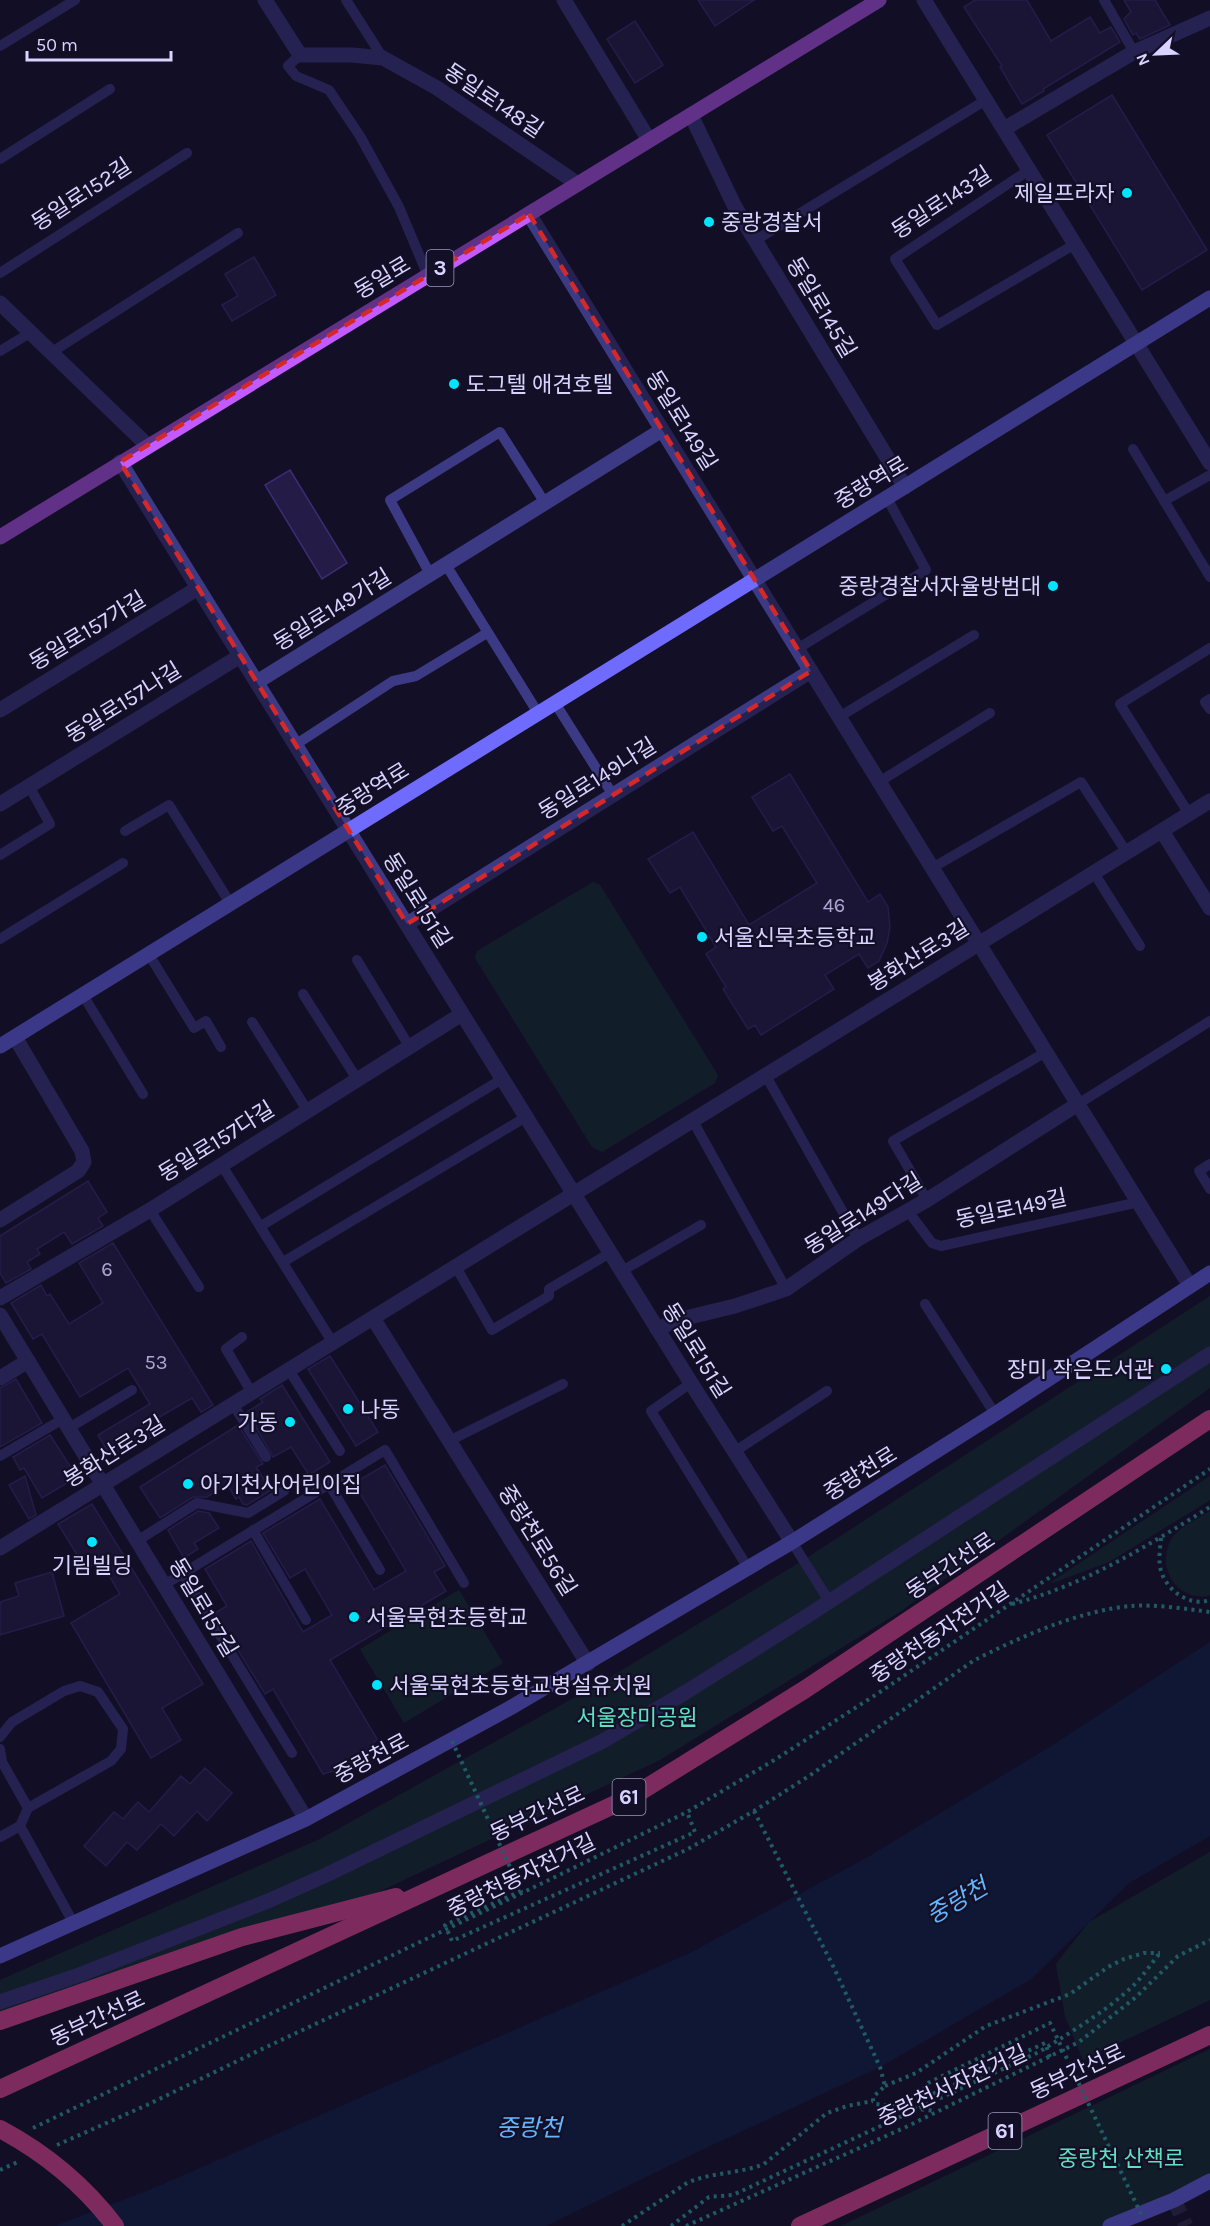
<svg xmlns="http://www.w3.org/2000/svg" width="1210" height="2226" font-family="Karla,'Noto Sans KR',sans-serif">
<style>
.green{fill:#12302f}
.water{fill:#0c2248}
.building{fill:#241b47;stroke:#3b2d73;stroke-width:1.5}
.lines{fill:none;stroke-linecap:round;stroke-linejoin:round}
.secondary-tunnel{stroke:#312d47;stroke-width:15;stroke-dasharray:15 8;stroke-linecap:butt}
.path{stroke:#2fb8b0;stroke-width:4;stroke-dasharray:3 4.5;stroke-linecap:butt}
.lane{stroke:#3d3a85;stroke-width:10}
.street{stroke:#3d3a85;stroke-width:15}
.secondary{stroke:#6f6bff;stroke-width:15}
.primary{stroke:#c25bff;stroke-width:15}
.highway{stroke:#ff4fa3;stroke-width:18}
.path-bridge{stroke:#2fb8b0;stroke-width:4;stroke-dasharray:3 4.5;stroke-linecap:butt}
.highway-bridge{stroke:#ff4fa3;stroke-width:18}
.marked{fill:none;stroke:#d62828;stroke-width:4.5;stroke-dasharray:12 8;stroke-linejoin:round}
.poi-dot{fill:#00e5ff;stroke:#130f26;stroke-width:2}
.labels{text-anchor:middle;stroke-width:4.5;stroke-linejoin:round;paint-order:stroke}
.number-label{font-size:20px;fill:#aca6d1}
.shield{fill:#130f26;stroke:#9e99be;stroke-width:1.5}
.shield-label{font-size:21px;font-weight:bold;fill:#d9d4ff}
.street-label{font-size:22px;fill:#d9d4ff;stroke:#130f26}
.poi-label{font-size:22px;fill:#d9d4ff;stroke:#130f26;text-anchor:start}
.park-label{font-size:22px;fill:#5fe0c0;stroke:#130f26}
.water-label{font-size:24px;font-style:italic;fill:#62b6ff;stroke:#130f26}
</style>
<rect width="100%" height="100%" fill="#130f26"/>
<g class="green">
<path d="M593 882 600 885 718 1075 715 1083 602 1152 592 1147 475 958 477 951Z"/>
<path d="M1210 1296V1388L901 1611 660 1760 374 1894 0 2014V1980L320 1839 599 1684 802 1561Z"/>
<path d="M1210 1476V1500L1109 1562 1053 1583 1051 1582Z"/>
<path d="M1210 1511V1595C1204 1598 1198 1596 1192 1595 1168 1588 1159 1559 1172 1538 1179 1527 1199 1518 1210 1511Z"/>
<path d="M459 1590 503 1663 404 1723 360 1649Z"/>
<path d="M1210 1852V2000L1083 2060 1065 2016 1056 1964 1089 1922Z"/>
<path d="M1210 2049V2176L1111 2226H841Z"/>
</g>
<path class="water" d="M1210 1642V1836L1129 1883 1031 1979 880 2067 693 2154 546 2226H55L152 2189 690 1953 868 1857 1053 1745Z"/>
<g class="building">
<path d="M698 0H754L715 26Z"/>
<path d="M975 0H1027L1051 41 1090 17 1100 33 1111 27 1120 42 1043 89 1044 91 1022 104 1000 67 1002 66 964 7Z"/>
<path d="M1124 0H1155L1170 25 1140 39 1136 33 1133 35 1124 19 1131 12Z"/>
<path d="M635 21 663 65 635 83 607 39Z"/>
<path d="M1112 95 1207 250 1142 290 1047 135Z"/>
<path d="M254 257 276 295 232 321 222 305 238 296 225 274Z"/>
<path d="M290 470 347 563 322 579 265 485Z"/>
<path d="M790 774 868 902 880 894 888 907 890 927 887 943 879 961 868 968 859 954 825 975 834 989 761 1035 755 1025 748 1029 723 989 726 987 706 954 716 947 680 887 670 893 648 859 693 832 749 925 817 883 782 826 773 831 752 797Z"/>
<path d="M88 1181 107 1212 98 1218 103 1226 72 1244 64 1232 37 1249 40 1254 27 1262 31 1269 6 1283 0 1273V1236Z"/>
<path d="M113 1243 213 1405 201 1412 192 1398 156 1419 163 1431 118 1457 109 1454 98 1435 150 1404 128 1368 80 1397 42 1334 33 1339 11 1303 41 1285 47 1296 50 1294 69 1324 103 1303 79 1263Z"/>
<path d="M330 1356 378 1432 356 1446 308 1369Z"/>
<path d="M16 1379 42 1423 0 1447V1388Z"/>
<path d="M282 1385 330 1462 309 1475 291 1447 273 1457 247 1412 263 1402 260 1399Z"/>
<path d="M238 1425 263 1464 256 1467 271 1490 247 1505 243 1504 239 1497 236 1499 227 1484 207 1497H193L160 1518 140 1487Z"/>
<path d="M50 1435 77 1477 42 1498 24 1468 20 1470 13 1457Z"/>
<path d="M385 1465 445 1566 434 1572 446 1591 330 1660 377 1739 355 1764 323 1774 273 1689 265 1694 215 1613 227 1606 205 1569 251 1541 303 1632 332 1615 305 1569 290 1578 263 1533 320 1499 374 1590 406 1571 354 1483Z"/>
<path d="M25 1476 36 1515 29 1519 9 1485Z"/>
<path d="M92 1504 203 1684 162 1708 181 1740 151 1758 71 1623 120 1594 100 1560 86 1569 58 1524Z"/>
<path d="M198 1511 209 1513 219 1528 194 1543 198 1549 184 1558 168 1530Z"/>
<path d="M52 1572 64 1616 0 1635V1602L19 1596 15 1583Z"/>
<path d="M205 1768 232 1793 207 1821 197 1811 174 1836 161 1824 137 1850 127 1842 106 1866 84 1846 114 1812 123 1819 138 1802 149 1812 181 1776 190 1784Z"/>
</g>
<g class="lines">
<path class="secondary-tunnel" d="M1174 2200 1186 2226"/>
<g class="path">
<path d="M1161 1538C1160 1549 1158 1561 1161 1571 1167 1591 1190 1607 1210 1600"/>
<path d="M1012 1604C1085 1585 1147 1546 1210 1507"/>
<path d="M754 1811 834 1968 880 2067 885 2086 873 2097V2101L876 2104 935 2111"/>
<path d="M885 2086 916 2073 986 2026 1070 1994 1108 1967 1124 1959 1144 1953H1160"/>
<path d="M33 2128 551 1879 687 1812 776 1759 880 1692 1210 1469"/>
<path d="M57 2145 147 2105 260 2050 688 1849 754 1811 809 1776 973 1661C1017 1638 1081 1610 1131 1606 1153 1604 1188 1609 1210 1612"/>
<path d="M0 2170 20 2161"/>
<path d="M622 2226 687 2183C711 2172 739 2174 764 2164L827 2113 847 2106 873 2101"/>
<path d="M671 2226 709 2197 733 2195 1039 2052C1071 2032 1105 2012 1133 1986 1143 1976 1151 1964 1160 1953"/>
<path d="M686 2226 906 2127 1079 2042 1136 1997 1178 1956 1210 1940"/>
</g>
<g class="lane">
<path d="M346 0 383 58"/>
<path d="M1104 0 1134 52"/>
<path d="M0 46 75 0"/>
<path d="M300 55 288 66 296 76 329 90 360 136 399 207 428 276"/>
<path d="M0 159 110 89"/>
<path d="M1029 170 895 259 937 325 1075 244"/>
<path d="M756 240 986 100"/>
<path d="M0 273 187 153"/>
<path d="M0 351 30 333"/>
<path d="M52 352 238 233"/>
<path d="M1133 449 1210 577"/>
<path d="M1164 501 1210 475"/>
<path d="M446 565 538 713"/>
<path d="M430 574 390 500 500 432 545 503"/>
<path d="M797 649 926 570 887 498"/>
<path d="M1210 699 1205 702 1210 709"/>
<path d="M555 703 613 795"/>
<path d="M839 717 974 635"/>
<path d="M295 745 393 681 416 676 487 633"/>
<path d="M879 782 990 713"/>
<path d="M1189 814 1120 704 1210 648"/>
<path d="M125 831 169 805 230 903"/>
<path d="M0 855 50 824 29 786"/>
<path d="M932 868 1081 782 1127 853"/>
<path d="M1094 873 1140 946"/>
<path d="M0 939 123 863"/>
<path d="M148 953 194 1028 206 1021 221 1047"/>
<path d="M357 960 409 1046"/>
<path d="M303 994 357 1079"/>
<path d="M83 995 143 1094"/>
<path d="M252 1022 307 1110"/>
<path d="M766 1076 858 1239"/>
<path d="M1078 1104 1210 1021"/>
<path d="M693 1121 786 1289"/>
<path d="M221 1164 333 1343"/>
<path d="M1210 1164 1199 1171 1210 1189"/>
<path d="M927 1200 893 1141 1046 1052"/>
<path d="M150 1210 199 1287"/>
<path d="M908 1211 932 1243 941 1246 1139 1202"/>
<path d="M261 1226 502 1079"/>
<path d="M283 1262 526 1117"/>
<path d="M456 1267 492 1330 549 1296V1289L610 1253"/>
<path d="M622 1271 701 1225"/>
<path d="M925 1304 995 1414"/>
<path d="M242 1337 226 1349 252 1393"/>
<path d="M289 1370 340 1451"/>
<path d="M691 1383 651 1411 748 1568"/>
<path d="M233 1404 266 1457"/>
<path d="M69 1428 132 1390"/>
<path d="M449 1441 563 1384"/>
<path d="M734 1452 827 1391"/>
<path d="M0 1456 63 1419"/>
<path d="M329 1484 380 1570"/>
<path d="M253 1530 306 1620"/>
<path d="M137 1541 197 1503 248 1513 284 1491"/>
<path d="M792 1542 829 1601"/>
<path d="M182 1573 292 1753"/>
<path d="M164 1585 385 1450 464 1583"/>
<path d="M0 1737 12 1722 64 1691 80 1686 98 1692 123 1729 121 1749 111 1761 28 1808 20 1826 0 1837"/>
<path d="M0 1749 2 1762 28 1808"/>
<path d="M20 1826 74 1924"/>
</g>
<g class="street">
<path d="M265 0 300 55H352L383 58 437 88 578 184"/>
<path d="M564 0 649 140"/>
<path d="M924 0 1210 463"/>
<path d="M691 115 735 207 905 487"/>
<path d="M1004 129 1134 52 1210 18"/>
<path d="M529 214 1190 1286"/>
<path d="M0 303 147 445"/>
<path d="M120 462 691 1383 792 1542"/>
<path d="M257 682 662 430"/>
<path d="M0 710 198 588"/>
<path d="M0 804 240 656"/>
<path d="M1162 831 1210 908"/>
<path d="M407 924 811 671"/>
<path d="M0 1220 78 1171 84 1162 82 1151 15 1037"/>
<path d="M0 1298 150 1210 462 1014"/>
<path d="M0 1315 306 1819"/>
<path d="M373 1318 588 1664"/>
<path d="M657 1329 677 1320 735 1306 786 1289 858 1239 927 1200 1078 1104"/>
<path d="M0 1378 28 1361"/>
<path d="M0 1548 1210 801"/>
<path d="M0 2002 79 1975 268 1901 324 1876 603 1741 686 1692 804 1618 1210 1354"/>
</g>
<g class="secondary">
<path d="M0 1046 1210 298"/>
<path d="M0 1956 306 1819 510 1708 792 1542 995 1414 1210 1273"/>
<path d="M1110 2226 1174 2200 1210 2181"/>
</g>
<path class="primary" d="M0 537 879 0"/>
<g class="highway">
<path d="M0 2021 242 1937 396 1897"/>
<path d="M0 2089 633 1796 804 1690 1210 1419"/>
<path d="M800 2226 1210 2035"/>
</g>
<g class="path-bridge">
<path d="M452 1741 521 1891 445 1925 452 1941 695 1832 687 1812"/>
<path d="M1050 2057 1045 2043 941 2091 929 2095 924 2090 926 2084 1050 2023 1141 2214"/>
</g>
<path class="highway-bridge" d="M0 2129C45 2153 84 2185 115 2226"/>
</g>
<path d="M0 0H1210V2226H0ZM529 214 811 671 407 924 120 462Z" fill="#130f26" fill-opacity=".55" fill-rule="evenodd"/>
<path class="marked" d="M529 214 811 671 407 924 120 462Z"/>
<g class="poi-dot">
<circle cx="1127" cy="193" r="6"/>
<circle cx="709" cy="222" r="6"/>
<circle cx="454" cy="384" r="6"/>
<circle cx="1053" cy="586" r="6"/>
<circle cx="702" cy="937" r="6"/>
<circle cx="1166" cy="1369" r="6"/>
<circle cx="348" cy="1409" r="6"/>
<circle cx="290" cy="1422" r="6"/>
<circle cx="188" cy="1484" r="6"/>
<circle cx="92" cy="1542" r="6"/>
<circle cx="354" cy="1617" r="6"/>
<circle cx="377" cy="1685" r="6"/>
</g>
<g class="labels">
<g class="number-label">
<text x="834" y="912">46</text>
<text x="107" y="1276">6</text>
<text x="156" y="1369">53</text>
</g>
<g class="shield">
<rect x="426.5" y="250" width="27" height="36" rx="4.5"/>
<rect x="612.5" y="1779" width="33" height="36" rx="4.5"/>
<rect x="988.5" y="2113" width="33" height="36" rx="4.5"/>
</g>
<g class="shield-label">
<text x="440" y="275">3</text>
<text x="629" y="1804">61</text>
<text x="1005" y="2138">61</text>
</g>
<g class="street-label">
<text transform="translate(494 100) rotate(34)" y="8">동일로148길</text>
<text transform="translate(81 194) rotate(-33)" y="8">동일로152길</text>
<text transform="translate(941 202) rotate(-33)" y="8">동일로143길</text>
<text transform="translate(382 277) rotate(-31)" y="8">동일로</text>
<text transform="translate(822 307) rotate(59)" y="8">동일로145길</text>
<text transform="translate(682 420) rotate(58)" y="8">동일로149길</text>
<text transform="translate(871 482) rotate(-31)" y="8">중랑역로</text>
<text transform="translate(332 609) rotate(-32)" y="8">동일로149가길</text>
<text transform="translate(87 630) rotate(-31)" y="8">동일로157가길</text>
<text transform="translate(123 702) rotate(-32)" y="8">동일로157나길</text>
<text transform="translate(597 778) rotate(-32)" y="8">동일로149나길</text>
<text transform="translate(372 789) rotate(-32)" y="8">중랑역로</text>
<text transform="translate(418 900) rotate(58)" y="8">동일로151길</text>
<text transform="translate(918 955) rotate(-32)" y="8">봉화산로3길</text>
<text transform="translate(216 1141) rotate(-32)" y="8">동일로157다길</text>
<text transform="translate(1011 1208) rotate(-12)" y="8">동일로149길</text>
<text transform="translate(863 1213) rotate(-32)" y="8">동일로149다길</text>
<text transform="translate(697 1350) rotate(58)" y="8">동일로151길</text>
<text transform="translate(114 1451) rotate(-32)" y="8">봉화산로3길</text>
<text transform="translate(860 1473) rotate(-32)" y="8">중랑천로</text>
<text transform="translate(538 1540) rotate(58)" y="8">중랑천로56길</text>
<text transform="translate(950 1565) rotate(-34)" y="8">동부간선로</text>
<text transform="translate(204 1607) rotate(59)" y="8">동일로157길</text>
<text transform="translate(939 1632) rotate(-34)" y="8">중랑천동자전거길</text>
<text transform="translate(371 1758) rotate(-28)" y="8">중랑천로</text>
<text transform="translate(537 1813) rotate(-25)" y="8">동부간선로</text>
<text transform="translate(521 1875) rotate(-26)" y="8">중랑천동자전거길</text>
<text transform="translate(97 2018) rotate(-25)" y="8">동부간선로</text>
<text transform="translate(1077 2071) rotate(-25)" y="8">동부간선로</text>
<text transform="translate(952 2085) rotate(-25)" y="8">중랑천서자전거길</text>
</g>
<g class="poi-label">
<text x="1115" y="201" text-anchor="end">제일프라자</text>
<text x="721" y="230">중랑경찰서</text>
<text x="466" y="392">도그텔 애견호텔</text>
<text x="1041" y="594" text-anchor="end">중랑경찰서자율방범대</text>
<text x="714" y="945">서울신묵초등학교</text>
<text x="1154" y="1377" text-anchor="end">장미 작은도서관</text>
<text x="360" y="1417">나동</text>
<text x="278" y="1430" text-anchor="end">가동</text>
<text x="200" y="1492">아기천사어린이집</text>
<text x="92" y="1573" text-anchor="middle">기림빌딩</text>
<text x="366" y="1625">서울묵현초등학교</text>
<text x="389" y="1693">서울묵현초등학교병설유치원</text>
</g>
<g class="park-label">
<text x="637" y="1725">서울장미공원</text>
<text x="1121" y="2166">중랑천 산책로</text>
</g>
<g class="water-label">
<text transform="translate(957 1901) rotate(-30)" y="8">중랑천</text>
<text x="529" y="2136">중랑천</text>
</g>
</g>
<g transform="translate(1156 54) rotate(247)" stroke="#130f26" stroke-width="4.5" paint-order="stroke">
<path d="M0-4.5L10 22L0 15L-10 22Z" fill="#d9d4ff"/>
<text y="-9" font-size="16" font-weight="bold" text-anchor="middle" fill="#d9d4ff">N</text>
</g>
<path d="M27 51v9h144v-9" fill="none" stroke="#d9d4ff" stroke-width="3"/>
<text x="36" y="51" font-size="18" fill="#d9d4ff" stroke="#130f26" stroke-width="4.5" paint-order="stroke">50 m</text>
</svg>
